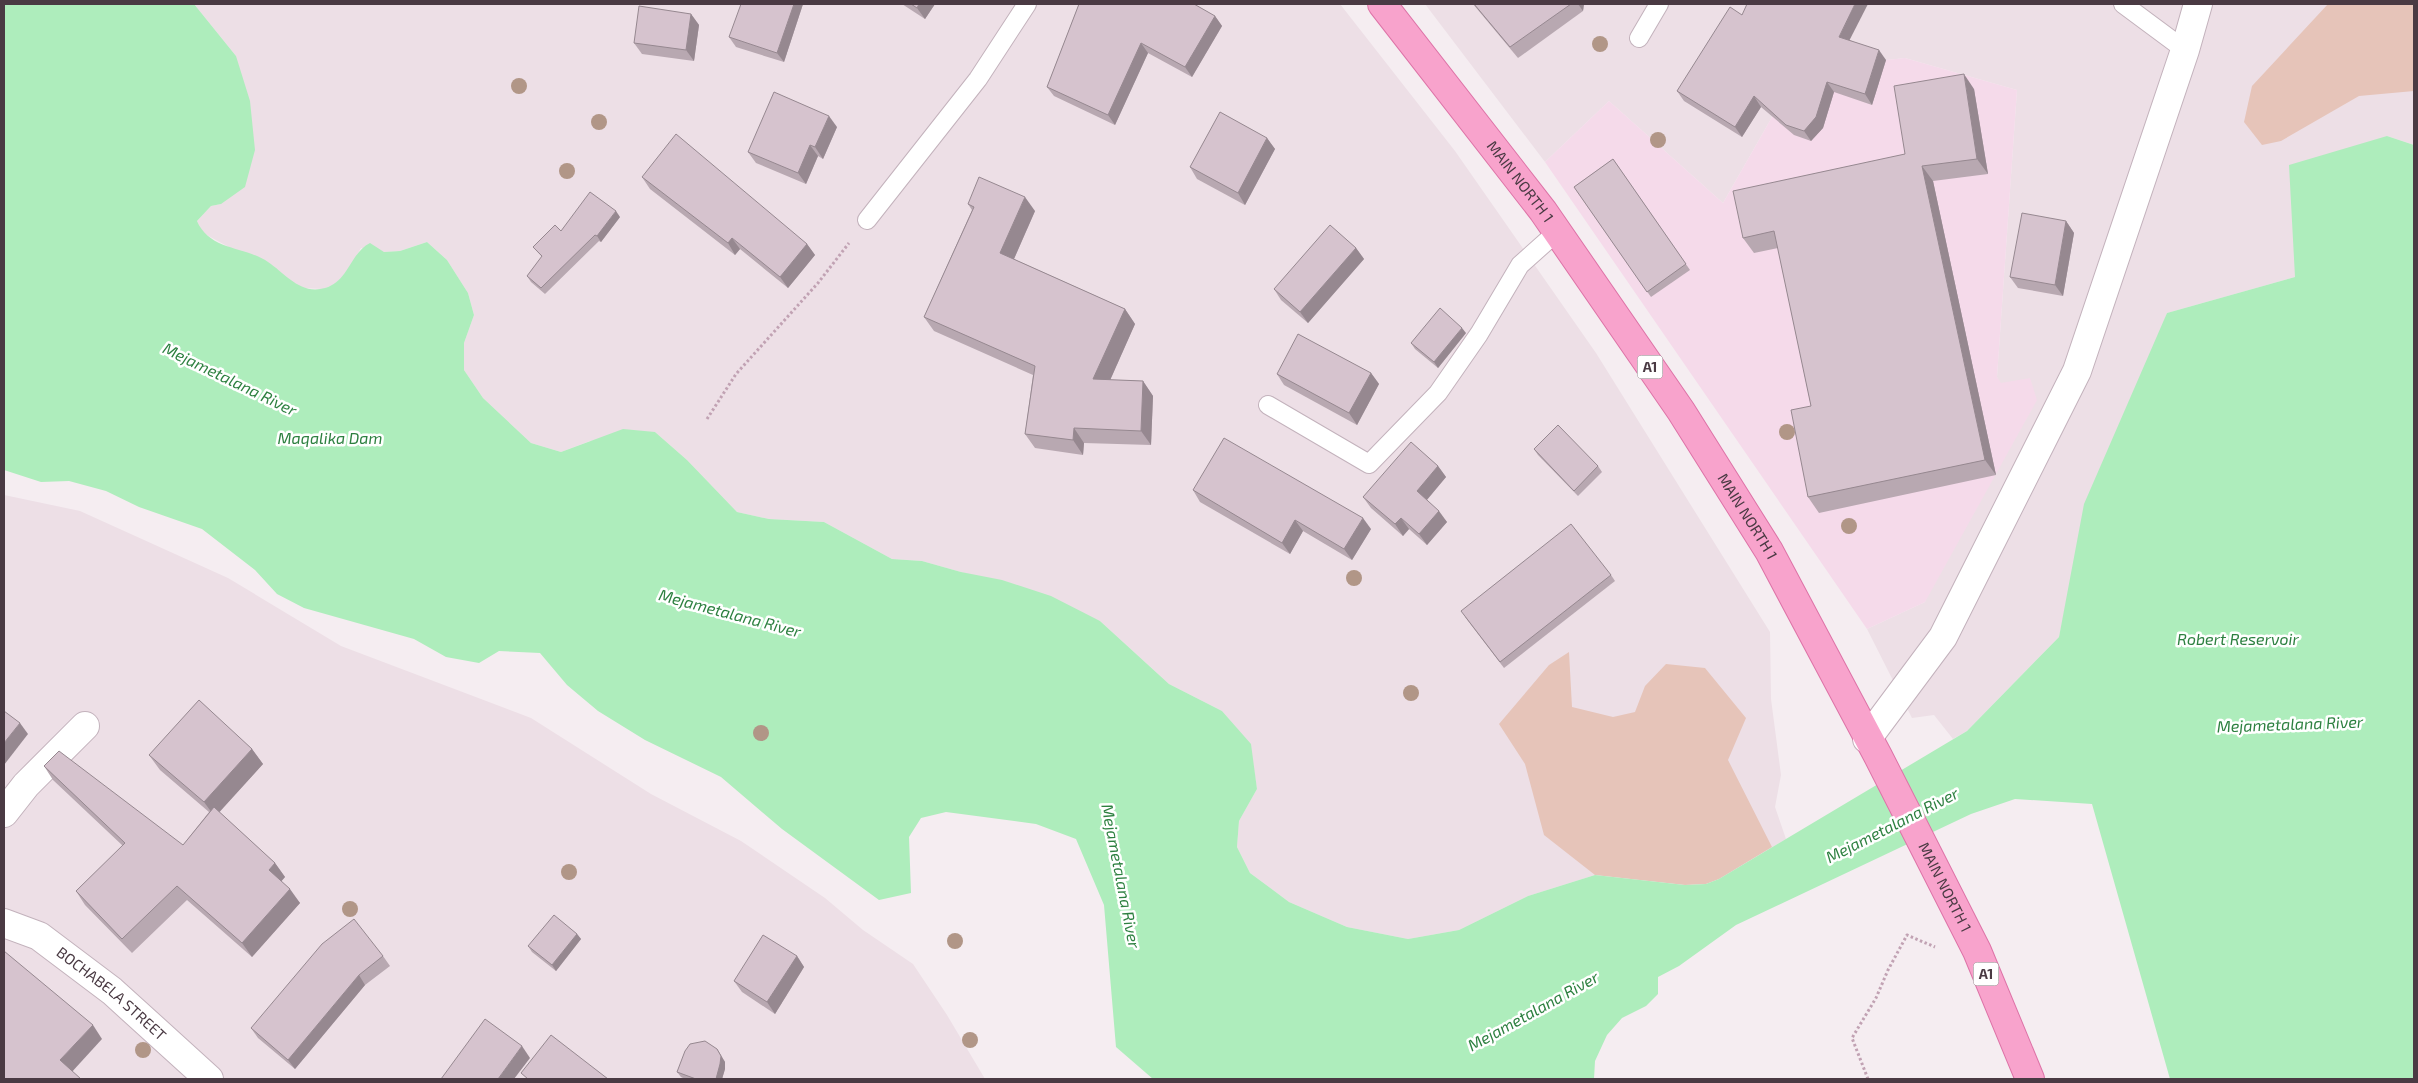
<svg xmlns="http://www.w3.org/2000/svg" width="2418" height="1083" font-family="'Exo 2',sans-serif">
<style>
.residential{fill:#eddfe6}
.commercial{fill:#f5daea}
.green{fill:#e6c4b9}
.water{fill:#aeedbc}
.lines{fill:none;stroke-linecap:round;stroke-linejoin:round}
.service-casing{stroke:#c3b2bc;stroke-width:20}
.minor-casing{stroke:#c3b2bc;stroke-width:30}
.primary-casing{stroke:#dd73a7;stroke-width:30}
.path{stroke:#c1a2b3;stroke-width:3;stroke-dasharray:2.5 2.5;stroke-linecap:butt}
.service{stroke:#fff;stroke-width:18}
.minor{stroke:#fff;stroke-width:28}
.primary{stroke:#f8a3cc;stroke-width:28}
.tree{fill:#b19687}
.wall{fill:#b8a8b1}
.shaded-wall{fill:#968890}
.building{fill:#d6c3ce;stroke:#968890}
.labels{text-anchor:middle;stroke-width:5;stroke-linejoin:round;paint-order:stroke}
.shield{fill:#fff;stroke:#80757b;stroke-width:1}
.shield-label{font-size:14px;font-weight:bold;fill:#4a3a43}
.street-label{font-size:15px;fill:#4a3a43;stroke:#fff}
.water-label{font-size:16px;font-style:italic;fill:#2d8040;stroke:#fff}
</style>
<rect width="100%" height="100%" fill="#f5edf1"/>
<g class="residential">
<path d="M194 4H1340L1455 151 1596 353 1770 632 1771 699 1781 775 1775 807 1786 839 1719 879 1595 875 1528 896 1459 930 1408 939 1347 927 1289 902 1250 873 1237 847 1239 821 1257 789 1250 744 1222 711 1169 684 1100 621 961 572 922 561 892 559 824 522 769 519 737 512 687 460 655 432 590 441 561 452 531 443 483 398 464 370V343L474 315 468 293 447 260 427 242 400 251 384 252 361 248 348 271 335 284 323 289 301 288 286 278 203 233 197 221 211 206 221 204 236 56Z"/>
<path d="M1425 4H2414V145L2387 136 2295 277 2167 313 2065 609 2059 637 1967 731 1953 739 1934 715 1912 718 1867 629 1925 602 2000 384 1997 377 2017 90 1905 58 1886 60 1817 38 1723 203 1609 101 1545 162Z"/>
<path d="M4 495 80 511 228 578 341 646 531 718 651 794 741 841 825 898 863 930 913 964 947 1015 985 1079H4Z"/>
</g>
<path class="commercial" d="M1817 38 1886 60 1905 58 2017 90 1997 377 2001 383 2030 378 2037 400 1925 602 1867 629 1545 162 1609 101 1723 203Z"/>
<g class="green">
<path d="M2328 4H2414V91L2359 96 2281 141 2262 145 2244 122 2252 86Z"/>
<path d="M1569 652 1572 707 1613 717 1635 712 1645 686 1666 664 1705 668 1746 718 1728 760 1772 847 1719 879 1706 884 1685 885 1595 875 1544 835 1525 764 1499 724 1549 665Z"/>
</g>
<path class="water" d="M4 4H194L236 56 250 101 255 150 245 187 221 204 211 206 197 221C210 251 245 246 268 262 286 274 300 295 325 288 349 281 350 253 370 243L384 252 400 251 427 242 447 260 468 293 474 315 464 343V370L483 398 531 443 561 452 623 429 655 432 687 460 737 512 769 519 824 522 892 559 922 561 961 572 1002 580 1051 596 1100 621 1169 684 1222 711 1251 744 1257 789 1239 821 1237 847 1250 873 1289 902 1347 927 1408 939 1459 930 1528 896 1595 875 1685 885 1706 884 1719 879 1967 731 2059 637 2084 504 2167 313 2295 277 2289 165 2387 136 2414 145V1079H2170L2092 804 2015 799 1971 814 1736 925 1679 966 1658 977V994L1646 1006 1622 1018 1607 1035 1595 1061 1594 1079H1153L1116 1047 1104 905 1076 839 1036 824 946 812 921 818 909 837 911 893 879 900 782 829 721 777 645 740 598 711 567 685 540 653 499 651 479 663 446 657 414 639 304 608 277 594 255 570 202 529 139 507 106 491 69 481 41 482 4 470Z"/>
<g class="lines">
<g class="service-casing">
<g id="service">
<path d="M2123 4 2185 50"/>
<path d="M1639 38 1659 4"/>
<path d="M867 220 978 79 1027 4"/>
<path d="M1268 405 1369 464 1438 393 1479 334 1520 265 1557 232"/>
</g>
</g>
<g class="minor-casing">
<g id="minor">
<path d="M1867 739 1943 637 2077 371 2185 50 2198 4"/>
<path d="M4 813 26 785 85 726"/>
<path id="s1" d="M4 923 39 936 112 991 209 1079"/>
</g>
</g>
<g class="primary-casing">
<g id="primary">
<path id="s2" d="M1382 4 1543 211 1681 411 1769 551 1878 756 1977 951 2030 1079"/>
</g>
</g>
<g class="path">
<path d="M707 419 736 374 818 283 849 243"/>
<path d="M1868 1079 1852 1038 1876 998 1888 970 1907 935 1935 947"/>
</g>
<use href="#service" class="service"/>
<use href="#minor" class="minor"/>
<use href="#primary" class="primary"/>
</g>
<g class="tree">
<circle cx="1600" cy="44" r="8"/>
<circle cx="519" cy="86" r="8"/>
<circle cx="599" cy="122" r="8"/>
<circle cx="1658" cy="140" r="8"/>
<circle cx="567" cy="171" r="8"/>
<circle cx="1787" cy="432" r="8"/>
<circle cx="1849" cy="526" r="8"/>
<circle cx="1354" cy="578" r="8"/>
<circle cx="1411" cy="693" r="8"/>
<circle cx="761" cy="733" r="8"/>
<circle cx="569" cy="872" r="8"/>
<circle cx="350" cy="909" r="8"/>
<circle cx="955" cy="941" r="8"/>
<circle cx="970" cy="1040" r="8"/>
<circle cx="143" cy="1050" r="8"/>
</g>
<g class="wall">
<path d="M803 4 784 62 736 47 729 37Z"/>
<path d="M902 4H935L925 19Z"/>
<path d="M1079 4 1215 16 1222 26 1192 77 1148 53 1115 125 1054 96 1047 87Z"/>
<path d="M1473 4H1584L1583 11 1518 58Z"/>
<path d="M691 14 699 25 694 61 642 54 634 43Z"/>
<path d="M1742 15 1850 40 1886 60 1872 105 1834 92 1823 128 1811 141 1794 135 1761 107 1742 137 1684 101 1677 91Z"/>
<path d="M1974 89 1988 174 1933 181 1996 475 1819 513 1808 497 1811 406 1778 248 1754 253 1743 238 1905 154Z"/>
<path d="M837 127 823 159 818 156 806 184 756 163 748 152Z"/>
<path d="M1267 138 1275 149 1245 205 1197 179 1190 167Z"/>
<path d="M1613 159 1690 270 1651 297 1574 187Z"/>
<path d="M642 177 807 244 815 255 788 288 740 249 735 255 650 189Z"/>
<path d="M968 204 1035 211 1014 259 1125 309 1135 324 1110 380 1143 381 1153 396 1151 445 1084 443 1083 455 1035 448 1025 434 1033 375 934 331 924 317 972 210Z"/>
<path d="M620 217 601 242 599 241 545 294 531 282 527 276 542 257 533 247 561 231Z"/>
<path d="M2066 221 2074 233 2063 296 2018 288 2010 277Z"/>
<path d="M1356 248 1364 259 1308 323 1281 300 1274 289Z"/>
<path d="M1466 333 1438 368 1415 349 1411 343Z"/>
<path d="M1371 373 1379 384 1357 425 1284 385 1277 374Z"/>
<path d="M1534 449 1598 466 1602 472 1578 496 1538 455Z"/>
<path d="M1438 466 1446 477 1427 500 1447 522 1427 545 1409 529 1403 536 1371 508 1363 497Z"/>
<path d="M1193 490 1371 529 1352 560 1303 531 1290 554 1200 502Z"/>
<path d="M1611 575 1615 581 1504 668 1465 617Z"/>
<path d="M252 749 263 764 219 812 275 863 285 877 281 881 300 903 252 957 187 900 132 953 85 905 76 891 123 846 53 780 44 766 183 845 209 812 160 770 149 755Z"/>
<path d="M577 934 581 939 556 971 532 952 528 946Z"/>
<path d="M383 956 390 966 365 985 295 1069 258 1038 251 1028Z"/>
<path d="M797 956 804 967 775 1014 742 992 734 981Z"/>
<path d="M717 1049 725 1062V1069L722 1079H685L681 1077 677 1072Z"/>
</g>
<g class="shaded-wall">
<path d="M794 4H803L784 62 777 53Z"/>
<path d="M919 4H935L925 19 917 8Z"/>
<path d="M1578 4H1584L1583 11Z"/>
<path d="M1855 4H1868L1846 47 1839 37Z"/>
<path d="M691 14 699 25 694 61 686 50Z"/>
<path d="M1215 16 1222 26 1192 77 1185 67Z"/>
<path d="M1141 43 1148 53 1115 125 1108 115Z"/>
<path d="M1879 50 1886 60 1872 105 1865 94Z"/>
<path d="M1964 74 1974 89 1988 174 1977 159Z"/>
<path d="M1827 82 1834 92 1823 128 1811 141 1804 131Z"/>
<path d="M1754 96 1761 107 1742 137 1735 127Z"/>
<path d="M829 116 837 127 823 159 815 147Z"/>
<path d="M1267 138 1275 149 1245 205 1238 193Z"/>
<path d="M810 145 818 156 806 184 798 173Z"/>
<path d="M1922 166 1933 181 1996 475 1985 460Z"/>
<path d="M1025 197 1035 211 1010 268 1000 253Z"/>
<path d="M616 211 620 217 601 242 597 236Z"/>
<path d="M2066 221 2074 233 2063 296 2055 285Z"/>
<path d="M732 238 740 249 735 255 728 243Z"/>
<path d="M807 244 815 255 788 288 780 277Z"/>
<path d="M1356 248 1364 259 1308 323 1300 312Z"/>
<path d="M1125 309 1135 324 1104 394 1093 379Z"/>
<path d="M1462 328 1466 333 1438 368 1434 362Z"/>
<path d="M1371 373 1379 384 1357 425 1349 413Z"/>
<path d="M1143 381 1153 396 1151 445 1141 431Z"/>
<path d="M1074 428 1084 443 1083 455 1073 440Z"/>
<path d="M1438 466 1446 477 1425 502 1417 491Z"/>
<path d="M1439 511 1447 522 1427 545 1419 534Z"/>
<path d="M1363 518 1371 529 1352 560 1344 549Z"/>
<path d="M1401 518 1409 529 1403 536 1395 524Z"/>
<path d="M1295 520 1303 531 1290 554 1282 543Z"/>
<path d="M20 723 28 734 4 765V743Z"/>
<path d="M252 749 263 764 215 817 204 802Z"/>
<path d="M275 863 285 877 279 884 269 870Z"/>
<path d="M290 889 300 903 252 957 242 943Z"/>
<path d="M577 934 581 939 556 971 552 965Z"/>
<path d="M797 956 804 967 775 1014 767 1002Z"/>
<path d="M359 975 365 985 295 1069 288 1060Z"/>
<path d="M93 1025 102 1039 70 1074 60 1060Z"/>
<path d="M522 1046 530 1058 514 1079H498Z"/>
<path d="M717 1049 725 1062V1069L722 1079H716Z"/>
</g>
<g class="building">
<path d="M741 4H794L777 53 729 37Z"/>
<path d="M911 4H919L917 8Z"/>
<path d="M1079 4H1194L1215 16 1185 67 1141 43 1108 115 1047 87Z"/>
<path d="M1474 4H1571L1510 47Z"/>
<path d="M1747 4H1855L1839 37 1879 50 1865 94 1827 82 1816 117 1804 131 1786 125 1754 96 1735 127 1677 91 1730 7 1742 15Z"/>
<path d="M639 6 691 14 686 50 634 43Z"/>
<path d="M1964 74 1977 159 1922 166 1985 460 1808 497 1791 410 1811 406 1774 231 1743 238 1733 191 1905 154 1894 86Z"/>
<path d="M774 92 829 116 815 147 810 145 798 173 748 152Z"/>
<path d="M1220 112 1267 138 1238 193 1190 167Z"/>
<path d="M676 134 807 244 780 277 732 238 728 243 642 177Z"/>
<path d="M1613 159 1686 264 1647 292 1574 187Z"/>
<path d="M979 177 1025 197 1000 253 1125 309 1093 379 1143 381 1141 431 1074 428 1073 440 1025 434 1035 366 924 317 974 207 968 204Z"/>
<path d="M590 192 616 211 597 236 595 235 541 288 527 276 542 256 533 247 555 225 561 231Z"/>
<path d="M2022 213 2066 221 2055 285 2010 277Z"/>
<path d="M1330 225 1356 248 1300 312 1274 289Z"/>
<path d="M1440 308 1462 328 1434 362 1411 343Z"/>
<path d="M1298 334 1371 373 1349 413 1277 374Z"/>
<path d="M1558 425 1598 466 1574 491 1534 449Z"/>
<path d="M1224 438 1363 518 1344 549 1295 520 1282 543 1193 490Z"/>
<path d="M1411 442 1438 466 1417 491 1439 511 1419 534 1401 518 1395 524 1363 497Z"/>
<path d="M1571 524 1611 575 1500 662 1461 611Z"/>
<path d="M199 700 252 749 204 802 149 755Z"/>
<path d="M4 711 20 723 4 743Z"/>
<path d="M59 751 183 845 214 807 275 863 269 870 290 889 242 943 177 886 122 939 76 891 125 843 44 766Z"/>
<path d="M554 915 577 934 552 965 528 946Z"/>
<path d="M354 919 383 956 359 975 288 1060 251 1028 322 944Z"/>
<path d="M763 935 797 956 767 1002 734 981Z"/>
<path d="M4 951 93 1025 60 1060 81 1079H4Z"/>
<path d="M485 1019 522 1046 498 1079H441Z"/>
<path d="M551 1035 608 1079H528L521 1073Z"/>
<path d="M705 1041 717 1049 721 1056 720 1064 716 1079H696L677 1072 685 1051 690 1044Z"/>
</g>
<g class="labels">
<g class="shield">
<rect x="1637.5" y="355.5" width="25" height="23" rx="4"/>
<rect x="1973.5" y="962.5" width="25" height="23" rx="4"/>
</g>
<g class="shield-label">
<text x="1650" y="372">A1</text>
<text x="1986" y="979">A1</text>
</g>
<g class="street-label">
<text dy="5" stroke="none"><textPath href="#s2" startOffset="225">MAIN NORTH 1</textPath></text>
<text dy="5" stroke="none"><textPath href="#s2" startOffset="630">MAIN NORTH 1</textPath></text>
<text dy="5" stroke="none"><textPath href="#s2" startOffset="1050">MAIN NORTH 1</textPath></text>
<text dy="5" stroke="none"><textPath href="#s1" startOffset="130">BOCHABELA STREET</textPath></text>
</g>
<g class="water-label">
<text transform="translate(230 379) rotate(26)" y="6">Mejametalana River</text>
<text x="330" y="444">Maqalika Dam</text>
<text transform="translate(730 613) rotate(15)" y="6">Mejametalana River</text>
<text x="2238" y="645">Robert Reservoir</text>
<text transform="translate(2290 724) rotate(-2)" y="6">Mejametalana River</text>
<text transform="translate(1892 825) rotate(-27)" y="6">Mejametalana River</text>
<text transform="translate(1121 876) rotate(79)" y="6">Mejametalana River</text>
<text transform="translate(1533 1011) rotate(-29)" y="6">Mejametalana River</text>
</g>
</g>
<rect width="2418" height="1083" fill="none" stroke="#4a3a43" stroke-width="10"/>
</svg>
